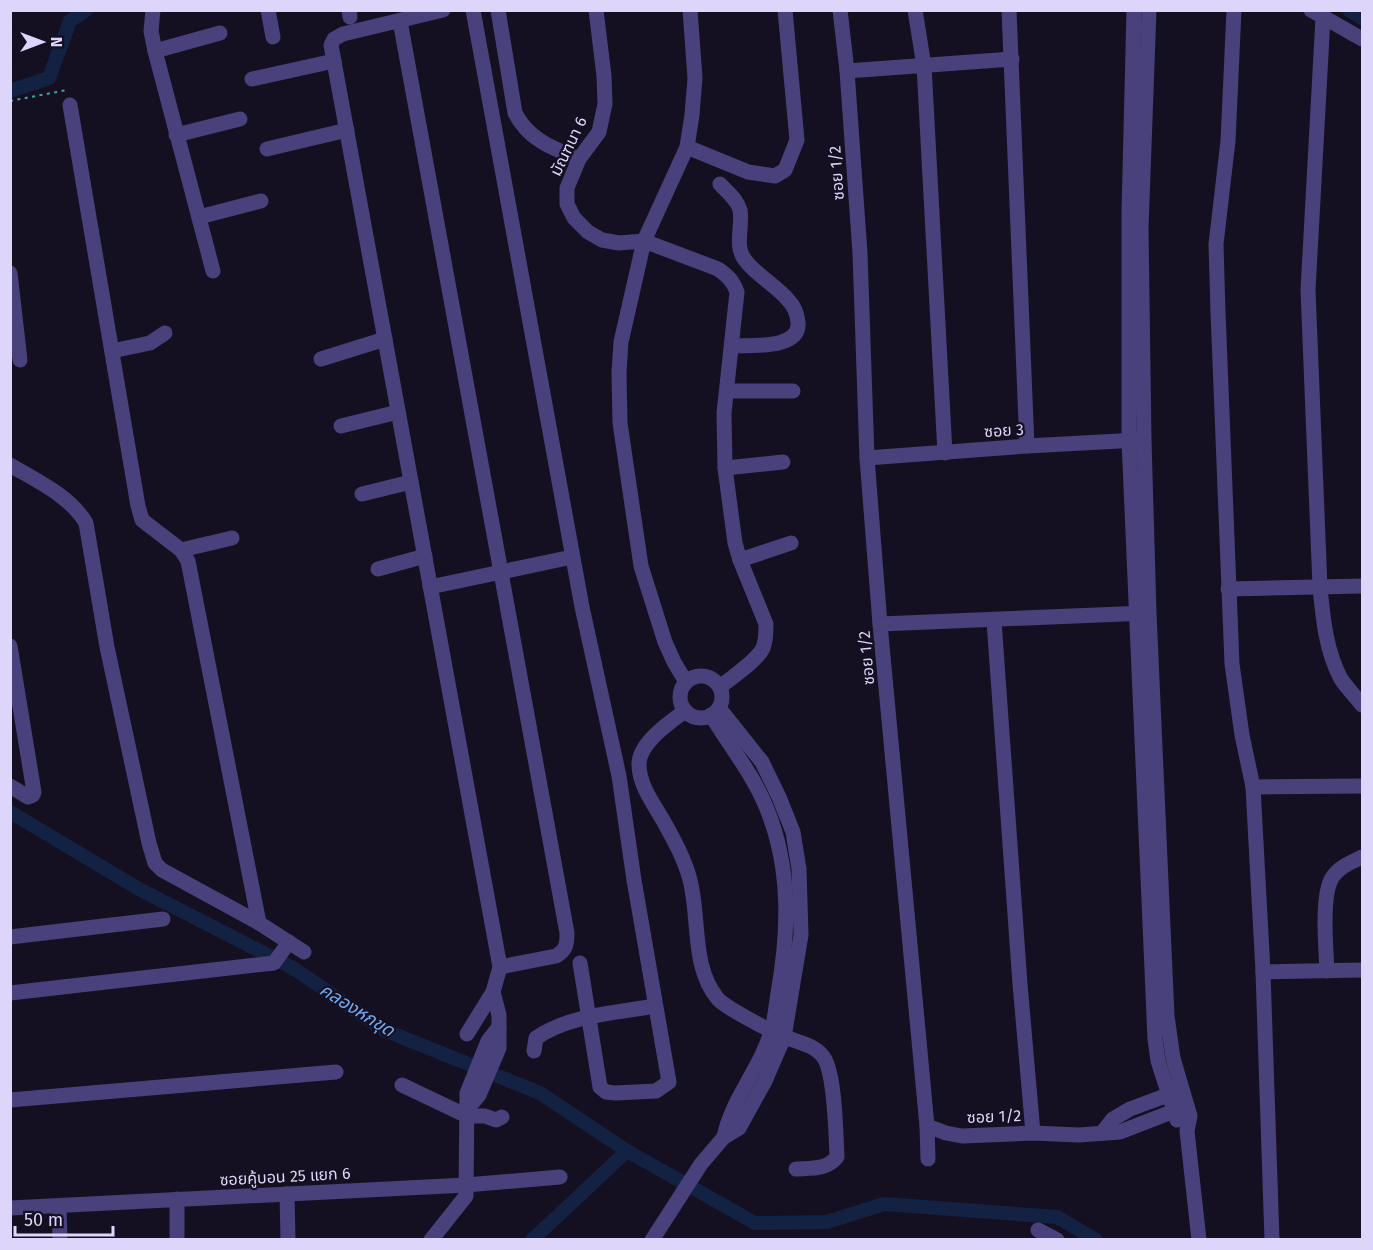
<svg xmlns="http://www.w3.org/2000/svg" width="1373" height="1250" font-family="'Fira Sans','Noto Sans Thai',sans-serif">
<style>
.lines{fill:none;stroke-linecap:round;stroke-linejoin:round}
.canal{stroke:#132242;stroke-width:14}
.path{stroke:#3da5a7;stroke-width:2;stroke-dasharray:3 4.5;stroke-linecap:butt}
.minor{stroke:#48417b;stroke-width:15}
.labels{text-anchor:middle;stroke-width:4.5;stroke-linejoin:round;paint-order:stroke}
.street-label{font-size:16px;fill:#ddd6fa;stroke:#151021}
.water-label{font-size:18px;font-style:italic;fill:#70a9ee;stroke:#151021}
</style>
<rect width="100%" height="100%" fill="#151021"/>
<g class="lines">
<g class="canal">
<path d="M1349 10 1362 18"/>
<path d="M10 91 49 78 70 21 86 10"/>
<path d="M10 812 139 889 293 968 384 1030 540 1093 627 1151 532 1240"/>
<path d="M627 1151 755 1223 827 1222 884 1204 1057 1217 1096 1240"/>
</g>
<path class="path" d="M10 101 67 90"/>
<g class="minor">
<path d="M153 10 151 31 155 51 213 271"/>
<path d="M268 10 273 37"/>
<path d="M349 10 350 17"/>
<path d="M473 10 582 607 619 776 634 880 669 1082 656 1091 615 1093 606 1092 600 1087 580 963"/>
<path d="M498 10 515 113C529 140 552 148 579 159"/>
<path d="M596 10 604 76 605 104 599 132 579 159 567 188V204L574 218 588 232 602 240 619 243 644 241 718 269C728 276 733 281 737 292L724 413 725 468 735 543 740 560 766 624C766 631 766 641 763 648 757 661 732 677 720 687"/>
<path d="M840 10 847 71 860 253 867 458 880 624 927 1126 946 1133 962 1136 1033 1133 1079 1135 1120 1132 1187 1106"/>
<path d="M915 10 924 66 945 453"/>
<path d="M1009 10 1027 446"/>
<path d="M1134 10 1129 212V440L1155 1039 1158 1061 1177 1120"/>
<path d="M1149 10 1141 228 1144 440 1149 613 1167 1016 1173 1058 1190 1116 1187 1131 1199 1240"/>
<path d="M1234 10 1228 141 1216 244 1218 312 1232 664 1242 735 1253 787 1263 972 1272 1240"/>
<path d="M1311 10 1362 39"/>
<path d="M1323 18 1308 290 1320 587C1323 619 1326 651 1341 679 1347 688 1356 697 1362 705"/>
<path d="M400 21 567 933C567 945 566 950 556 956L500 967"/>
<path d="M155 51 220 33"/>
<path d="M847 71 1012 59"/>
<path d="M252 79 334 61"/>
<path d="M70 105 138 506 142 520 181 550 188 561 259 923"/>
<path d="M176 135 240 119"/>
<path d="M687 147 748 172 775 176 785 170 797 140 785 10"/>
<path d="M267 149 347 130"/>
<path d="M720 184C727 192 737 199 740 210 743 226 734 246 745 260 757 276 777 286 789 301 795 307 797 314 798 322 801 350 750 345 732 346"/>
<path d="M199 217 261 201"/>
<path d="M10 273 20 360"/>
<path d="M112 351 150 343 165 333"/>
<path d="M321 359 385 339"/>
<path d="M727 391H793"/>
<path d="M341 426 398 412"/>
<path d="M867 458 1027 446 1138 440"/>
<path d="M10 465C37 481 70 496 86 523L107 647 149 843 155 863 162 870 259 923 304 952"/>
<path d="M725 468 783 462"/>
<path d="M362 494 411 482"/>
<path d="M181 550 232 538"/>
<path d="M740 560 791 543"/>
<path d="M378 569 425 556"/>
<path d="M430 587 572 557"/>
<path d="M1228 589 1362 586"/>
<path d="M994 621 1020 984 1033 1133"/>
<path d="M880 624 1146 613"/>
<path d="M10 646 34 792 33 795 28 797 10 786"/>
<circle cx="701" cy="697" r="21"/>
<path d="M686 682 674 662 665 642 641 566 620 423 619 372 621 342 644 241 687 147 692 115 695 78 690 10"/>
<path d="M685 711C670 722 639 743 639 764 639 786 654 804 664 822 674 840 685 860 690 880 700 918 691 967 718 999 726 1008 772 1032 785 1037 799 1043 816 1045 824 1058 835 1074 836 1136 837 1157 827 1170 810 1168 796 1169"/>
<path d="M711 715C730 746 754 776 767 809 791 869 789 931 778 993 776 1005 775 1018 772 1029 761 1068 732 1098 724 1137"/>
<path d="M1253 787 1362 786"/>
<path d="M10 937 163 919"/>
<path d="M1327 971C1326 948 1321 896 1332 878 1338 867 1352 862 1362 857"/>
<path d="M1263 972 1362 970"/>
<path d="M10 993 274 963 289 942"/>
<path d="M467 1034 493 992"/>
<path d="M534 1051 536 1038C569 1015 616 1013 655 1006"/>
<path d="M402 1085 467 1116H485L496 1120 502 1117"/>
<path d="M10 1100 336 1072"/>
<path d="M467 1109 479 1095 499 1048V1027"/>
<path d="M927 1126 928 1159"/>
<path d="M1102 1133 1113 1119 1130 1109 1176 1092"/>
<path d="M287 1194 288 1240"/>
<path d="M177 1199V1240"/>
<path d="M59 1207 60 1240"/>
<path d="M10 1208 466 1185 560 1177"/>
<path d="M1038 1230 1057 1240"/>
<path d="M431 1240 466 1196 467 1093 488 1041 499 1027V1015L493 992 500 967 331 45 334 39 343 34 443 10"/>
<path d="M652 1240 701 1164 724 1137 739 1128 765 1081 784 1037 801 935 799 869 793 832 779 797 762 762 719 708"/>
</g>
</g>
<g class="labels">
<g class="street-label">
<text transform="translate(568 146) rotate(-64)" y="6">มัณฑนา 6</text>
<text transform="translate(836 173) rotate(-94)" y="6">ซอย 1/2</text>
<text transform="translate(1004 430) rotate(-4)" y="6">ซอย 3</text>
<text transform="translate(866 658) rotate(-95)" y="6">ซอย 1/2</text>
<text transform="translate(994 1116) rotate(-2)" y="6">ซอย 1/2</text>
<text transform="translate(285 1176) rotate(-3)" y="6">ซอยคู้บอน 25 แยก 6</text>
</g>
<g class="water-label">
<text transform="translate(357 1010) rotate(32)" y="6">คลองหกขุด</text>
</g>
</g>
<rect width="1373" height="1250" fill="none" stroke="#ddd6fa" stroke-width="24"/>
<g transform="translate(42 42) rotate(90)" stroke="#151021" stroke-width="4.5" paint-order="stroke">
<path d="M0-4.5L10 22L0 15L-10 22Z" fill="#ddd6fa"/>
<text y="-9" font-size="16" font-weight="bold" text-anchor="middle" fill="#ddd6fa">N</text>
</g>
<path d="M15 1226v9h98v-9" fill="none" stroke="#ddd6fa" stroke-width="3"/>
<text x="24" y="1226" font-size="18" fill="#ddd6fa" stroke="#151021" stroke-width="4.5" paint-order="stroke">50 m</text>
</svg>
